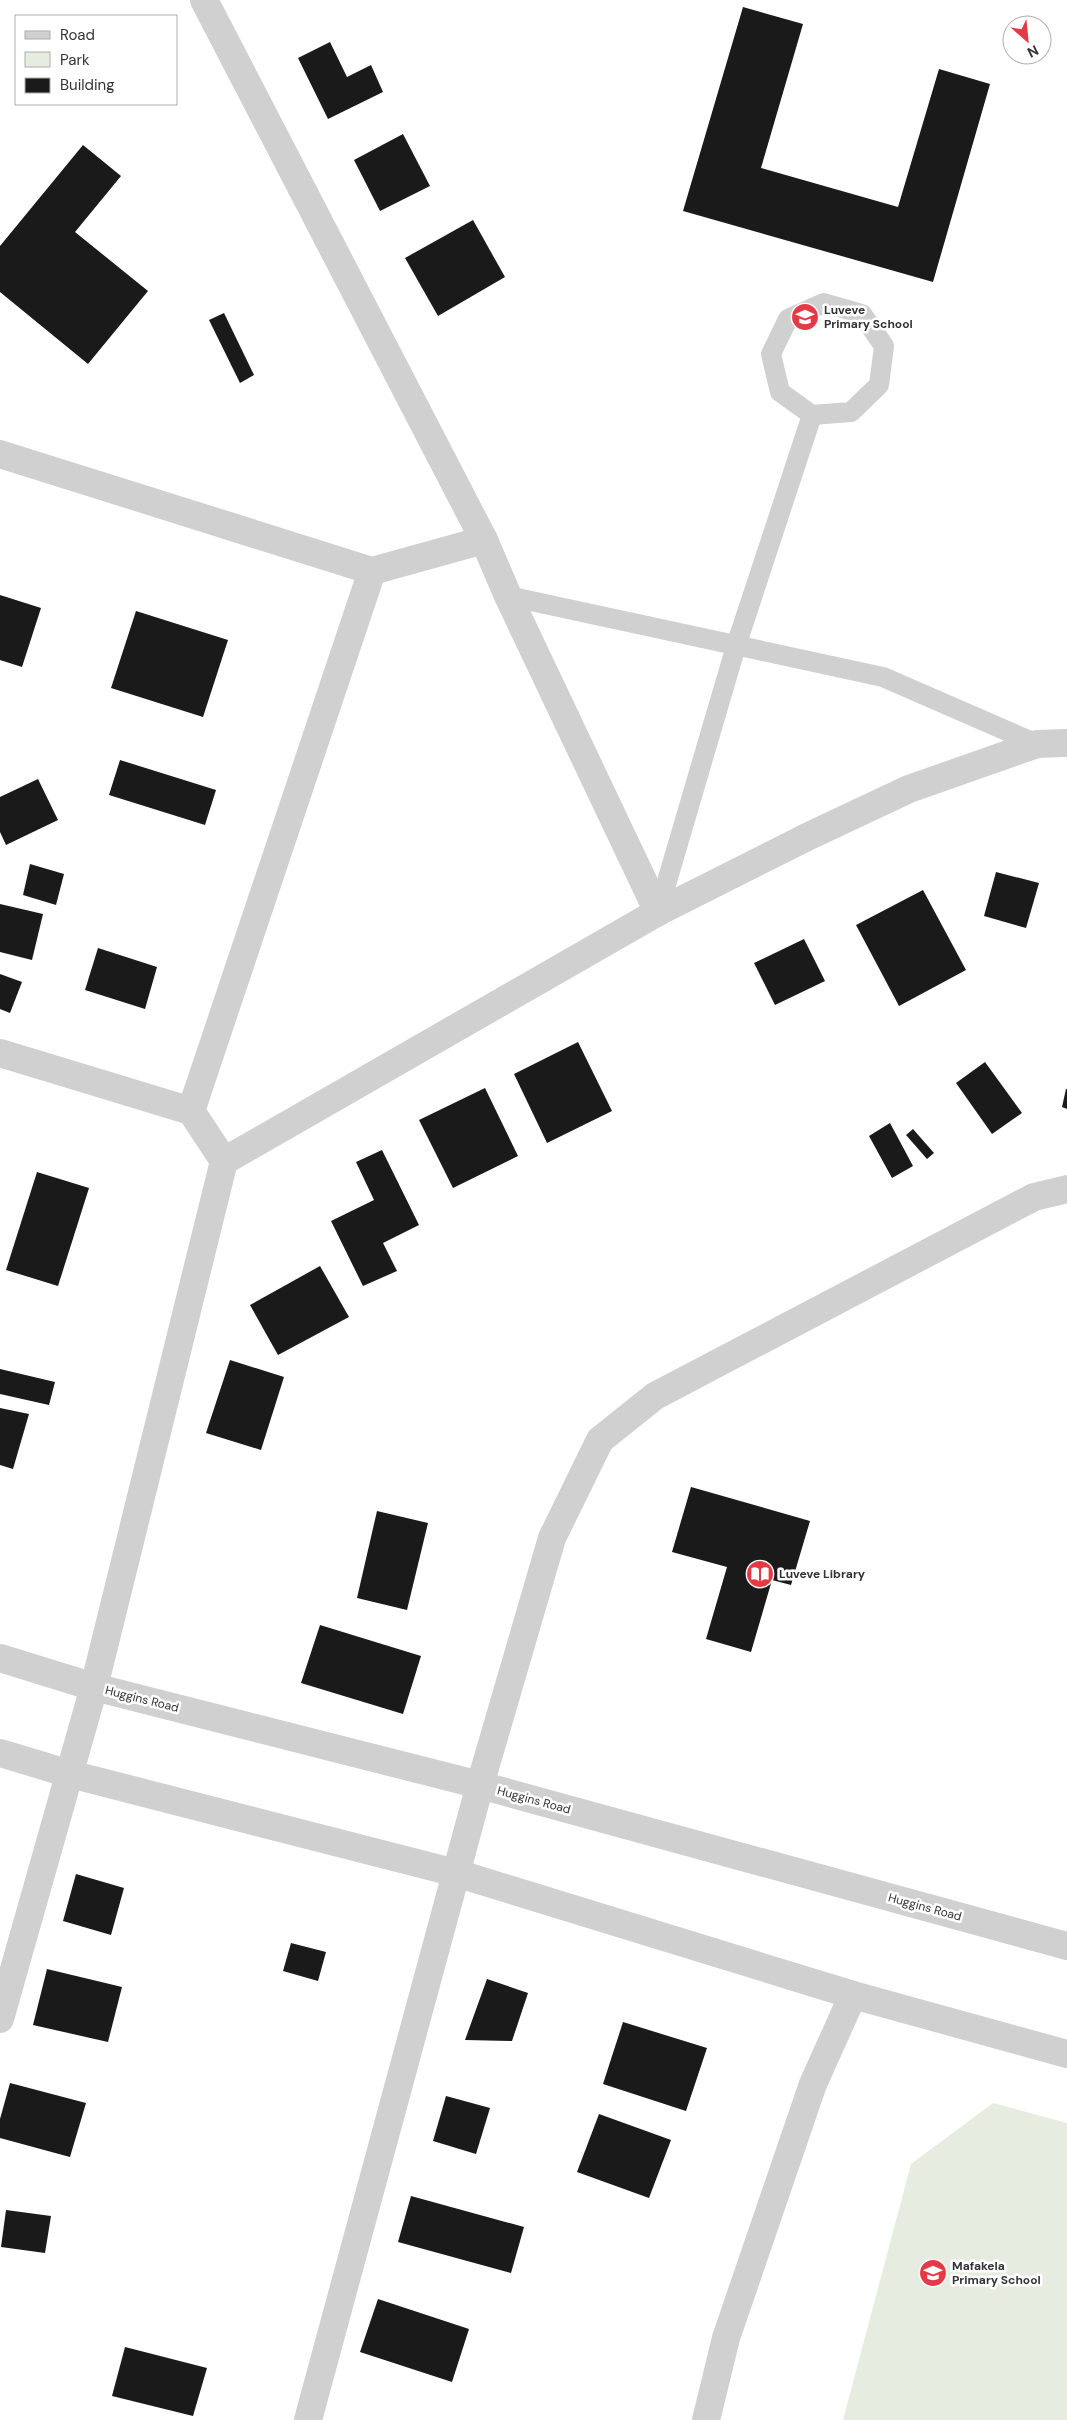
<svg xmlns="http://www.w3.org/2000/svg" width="1067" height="2420" font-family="'DM Sans',sans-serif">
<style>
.green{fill:#e6ecdf}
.building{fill:#1a1a1a}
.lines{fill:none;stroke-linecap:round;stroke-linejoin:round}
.service{stroke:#d0d0d0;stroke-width:20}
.minor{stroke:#d0d0d0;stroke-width:28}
.tertiary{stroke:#d0d0d0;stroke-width:28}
.labels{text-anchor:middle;stroke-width:5;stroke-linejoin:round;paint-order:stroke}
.poi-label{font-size:12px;font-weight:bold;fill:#333;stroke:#fff;text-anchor:start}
.street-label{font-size:12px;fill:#333;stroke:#fff}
</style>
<rect width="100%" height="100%" fill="#fff"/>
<path class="green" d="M993 2103 1067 2123V2420H843L911 2164Z"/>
<g class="building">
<path d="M743 7 803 24 761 168 898 207 939 69 990 84 933 282 683 211Z"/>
<path d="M330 42 347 77 371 65 383 92 328 119 298 58Z"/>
<path d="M403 134 430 186 380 211 354 160Z"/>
<path d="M83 145 121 176 75 232 148 291 88 364 0 292V246Z"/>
<path d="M473 220 505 277 438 316 405 258Z"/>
<path d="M224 313 254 375 240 383 209 320Z"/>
<path d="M0 595 41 608 22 667 0 660Z"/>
<path d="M136 611 228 640 203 717 111 688Z"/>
<path d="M120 760 216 790 205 825 109 795Z"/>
<path d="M38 779 58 820 6 845 0 832V797Z"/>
<path d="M30 864 64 874 56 905 23 895Z"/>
<path d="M996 872 1039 883 1026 928 984 916Z"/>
<path d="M923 890 966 970 899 1006 856 925Z"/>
<path d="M0 904 43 914 32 960 0 952Z"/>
<path d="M804 939 825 981 775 1005 754 963Z"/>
<path d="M98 948 157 967 145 1009 85 990Z"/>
<path d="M0 974 22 982 10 1013 0 1009Z"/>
<path d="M578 1042 612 1111 547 1143 514 1074Z"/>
<path d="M985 1062 1022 1113 992 1134 956 1083Z"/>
<path d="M485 1088 518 1156 453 1188 419 1120Z"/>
<path d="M1066 1089H1067V1109L1062 1107Z"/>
<path d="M890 1123 913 1166 892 1178 869 1136Z"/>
<path d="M913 1129 934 1153 927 1159 906 1135Z"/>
<path d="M382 1150 419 1225 383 1243 397 1271 363 1286 331 1221 374 1200 356 1162Z"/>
<path d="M37 1172 89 1188 58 1286 6 1270Z"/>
<path d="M320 1266 349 1317 278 1355 250 1305Z"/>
<path d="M230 1360 284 1377 261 1450 206 1433Z"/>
<path d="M0 1369 55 1382 49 1405 0 1394Z"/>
<path d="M0 1408 29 1414 13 1469 0 1465Z"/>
<path d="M691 1487 810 1521 791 1585 772 1580 751 1652 706 1639 727 1567 672 1552Z"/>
<path d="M377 1511 428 1523 407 1610 357 1598Z"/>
<path d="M320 1625 421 1656 403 1714 301 1683Z"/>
<path d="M76 1874 124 1888 111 1935 63 1921Z"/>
<path d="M291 1943 326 1952 318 1981 283 1971Z"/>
<path d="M47 1969 122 1987 108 2042 33 2025Z"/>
<path d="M487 1979 528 1993 512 2041 465 2040Z"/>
<path d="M623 2022 707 2048 686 2111 603 2084Z"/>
<path d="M10 2083 86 2103 70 2157 0 2138V2119Z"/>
<path d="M446 2096 490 2108 476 2154 433 2141Z"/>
<path d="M599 2114 671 2140 649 2198 577 2172Z"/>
<path d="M411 2196 524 2227 511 2273 398 2242Z"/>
<path d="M6 2210 51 2216 45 2253 1 2247Z"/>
<path d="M378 2299 469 2329 452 2382 360 2352Z"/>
<path d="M125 2347 207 2368 193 2416 112 2396Z"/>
</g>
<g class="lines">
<g class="service">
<path d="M824 303 862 314 884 346 879 385 851 412 812 415 780 392 771 354 788 319Z"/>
<path d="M508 596 883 677 1037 744"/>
<path d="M658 912 736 646 812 415"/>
</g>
<g class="minor">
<path d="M204 0 484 540 508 596 658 912"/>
<path d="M0 454 372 571 484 540"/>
<path d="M0 1053 191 1111 224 1161"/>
<path d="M191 1111 372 571"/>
<path d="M0 1753 70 1774 456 1873 853 1995 1067 2054"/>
<path d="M0 2019 94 1687 224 1161 658 912 809 836 909 789 1037 744 1067 743"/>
<path d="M308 2420 480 1785 552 1538 600 1440 655 1396 1034 1197 1067 1189"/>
<path d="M706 2420 726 2338 813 2084 853 1995"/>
</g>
<path class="tertiary" d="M0 1658 94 1687 480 1785 1067 1946"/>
</g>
<defs>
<g id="school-disc" transform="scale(1.4375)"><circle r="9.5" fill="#e63946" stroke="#fff"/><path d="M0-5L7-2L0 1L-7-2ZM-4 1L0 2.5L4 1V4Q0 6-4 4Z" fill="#fff"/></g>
<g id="library-disc" transform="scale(1.4375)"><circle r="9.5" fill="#e63946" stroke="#fff"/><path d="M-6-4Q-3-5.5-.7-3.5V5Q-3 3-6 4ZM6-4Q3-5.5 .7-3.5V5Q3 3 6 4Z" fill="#fff"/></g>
</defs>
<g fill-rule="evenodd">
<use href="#school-disc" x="805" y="317"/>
<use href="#library-disc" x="760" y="1574"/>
<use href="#school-disc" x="933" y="2273"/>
</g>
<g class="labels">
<g class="poi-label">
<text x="824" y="314">Luveve<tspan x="824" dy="14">Primary School</tspan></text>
<text x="779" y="1578">Luveve Library</text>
<text x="952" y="2270">Mafakela<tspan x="952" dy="14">Primary School</tspan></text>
</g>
<g class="street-label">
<text transform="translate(142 1699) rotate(14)" y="4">Huggins Road</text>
<text transform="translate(534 1800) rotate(15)" y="4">Huggins Road</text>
<text transform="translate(925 1907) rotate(15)" y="4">Huggins Road</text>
</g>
</g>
<rect x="15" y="15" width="162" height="90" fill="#ffffff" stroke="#adadad"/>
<rect x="25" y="31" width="25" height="8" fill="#d0d0d0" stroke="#adadad"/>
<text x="60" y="40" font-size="15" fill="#333333">Road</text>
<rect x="25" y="52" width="25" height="15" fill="#e6ecdf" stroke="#adadad"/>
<text x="60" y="65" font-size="15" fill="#333333">Park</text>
<rect x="25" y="78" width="25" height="15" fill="#1a1a1a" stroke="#adadad"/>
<text x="60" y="90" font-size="15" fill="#333333">Building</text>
<g transform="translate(1027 40) rotate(153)"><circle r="24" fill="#ffffff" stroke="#adadad"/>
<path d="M0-4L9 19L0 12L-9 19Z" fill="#e63946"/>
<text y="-8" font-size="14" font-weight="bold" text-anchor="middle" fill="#333333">N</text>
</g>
</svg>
